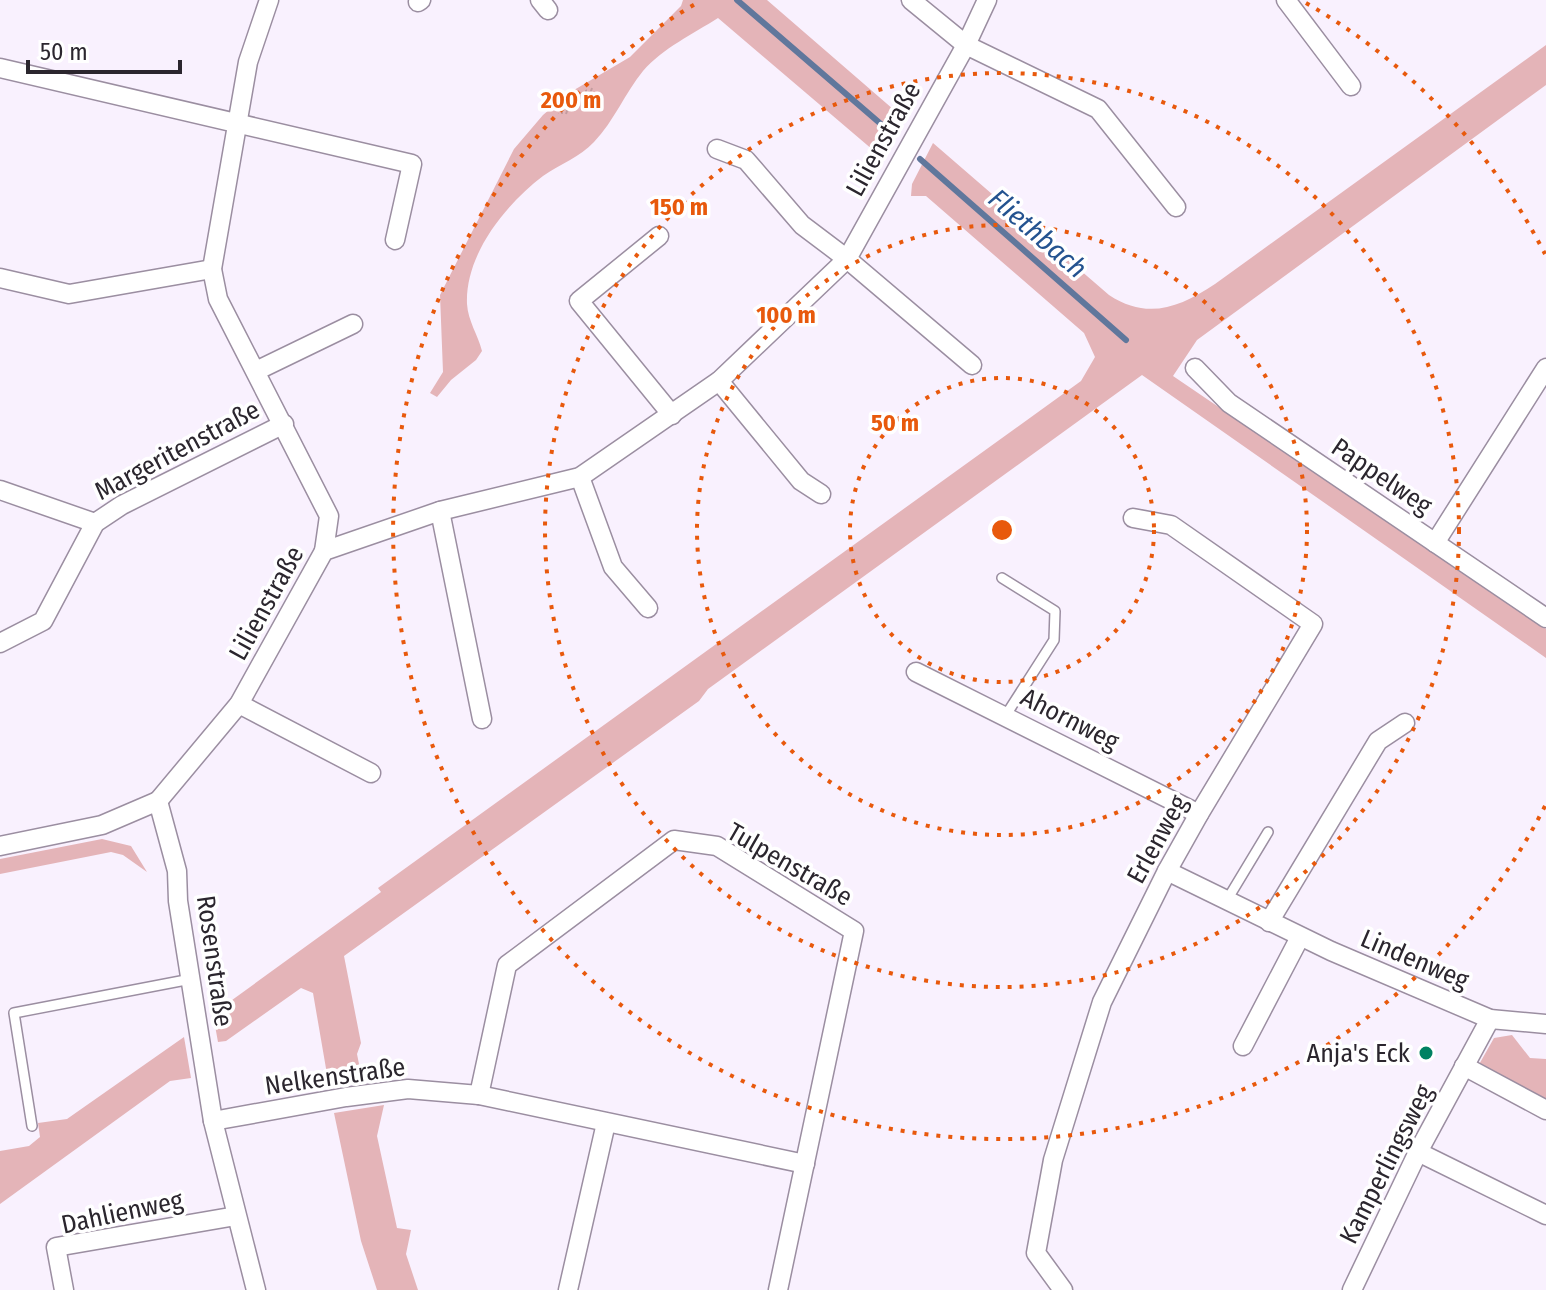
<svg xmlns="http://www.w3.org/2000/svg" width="1546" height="1290" font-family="'Fira Sans Condensed',sans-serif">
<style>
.green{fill:#e4b4b8}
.park{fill:url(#park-tufts)}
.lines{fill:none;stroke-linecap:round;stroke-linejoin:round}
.stream{stroke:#60779c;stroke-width:6}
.lane-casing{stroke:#9b8ea1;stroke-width:12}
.street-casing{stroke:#9b8ea1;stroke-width:21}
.lane{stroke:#fff;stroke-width:9}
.street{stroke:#fff;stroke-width:18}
.ring{fill:none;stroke:#e8590c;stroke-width:4;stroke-dasharray:4 8}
.poi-dot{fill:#008162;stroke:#fff;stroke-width:3}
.labels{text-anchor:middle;stroke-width:7;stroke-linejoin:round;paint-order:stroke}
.street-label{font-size:26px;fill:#2b262e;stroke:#fff}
.poi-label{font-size:26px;fill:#2b262e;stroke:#fff;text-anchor:end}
.water-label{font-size:28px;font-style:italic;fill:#245390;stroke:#fff}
.centre{fill:#e8590c;stroke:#fff;stroke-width:4}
.ring-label{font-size:24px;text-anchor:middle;font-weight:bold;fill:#e8590c;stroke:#fff;stroke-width:7;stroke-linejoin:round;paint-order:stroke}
</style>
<defs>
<pattern id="park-tufts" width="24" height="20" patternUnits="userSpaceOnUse" patternTransform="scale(2)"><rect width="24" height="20" fill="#e4b4b8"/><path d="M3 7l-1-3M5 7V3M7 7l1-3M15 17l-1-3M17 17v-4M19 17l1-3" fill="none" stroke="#c49b9e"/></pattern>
</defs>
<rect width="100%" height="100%" fill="#f9f1fe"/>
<g class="green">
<path d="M683 0H767L901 116 880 156 718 18C693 34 663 48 643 71 625 93 614 121 594 142 580 157 560 164 543 176 506 204 465 254 467 304 468 321 478 335 482 351L476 360 451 380 437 397 430 393 443 372 440 295 514 149 543 115 569 93 630 57 681 6Z"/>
<path d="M1546 45V85L1197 340 1173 376 1546 629V658L1142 375 708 689 699 701 344 956 361 1043 357 1054 362 1079 351 1076 328 1080 313 993 301 988 226 1041 218 1042 212 1009 221 1008 381 892 378 888 1081 381 1095 357 1084 333 926 196H911L912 184 933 143 1109 295C1147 320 1179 308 1215 284Z"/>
<path d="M102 839 131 846 147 872 123 855 111 852 0 874V859Z"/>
<path d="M1512 1035 1530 1058 1546 1059V1107L1477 1068 1494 1038Z"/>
<path d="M184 1037 191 1078 170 1081 0 1204V1151L29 1146 40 1137 38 1123 67 1119Z"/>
<path d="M384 1105 377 1136 397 1228 411 1230 406 1254 418 1290H377L361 1241 334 1113Z"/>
</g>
<path class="park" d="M602 81 609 90 586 122 557 129 551 123 571 98Z"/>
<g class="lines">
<g class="stream">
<path d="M737 0 889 131"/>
<path d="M920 159 1126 340"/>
</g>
<g class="lane-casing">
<g id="lane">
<path d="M1002 578 1055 611 1054 640 1006 715"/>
<path d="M1227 900 1268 832"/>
<path d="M32 1126 14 1013 191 979"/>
</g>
</g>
<g class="street-casing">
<g id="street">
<path d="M269 0 248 62 212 269 218 299 329 516 324 551"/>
<path d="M540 0 548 10"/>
<path d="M911 0 966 45 1098 109 1176 207"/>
<path d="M1286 0 1351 86"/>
<path d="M418 2 421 0"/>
<path d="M0 68 412 164 395 240"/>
<path d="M717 149 746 160 802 225 847 259 972 365"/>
<path d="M659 236 579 301 672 415"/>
<path d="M0 278 69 294 212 269"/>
<path d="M1195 368 1229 403 1546 618"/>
<path d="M256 371 353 324"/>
<path d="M719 381 801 481 821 494"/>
<path d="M580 477 613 567 648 608"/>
<path d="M0 490 95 523"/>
<path d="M440 511 482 719"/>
<path d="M1435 543 1546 368"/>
<path d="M0 643 43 621 95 523 122 505 284 424"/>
<path d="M916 672 1199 814"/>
<path d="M239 704 371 773"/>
<path d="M158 801 239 704 324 551 440 511 580 477 719 381 847 259 966 45 987 0"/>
<path d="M0 846 102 825 158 801 177 871 178 901 213 1121 256 1290"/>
<path d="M1167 871 1331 951 1490 1019 1546 1024"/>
<path d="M1269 922 1378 741 1405 723"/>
<path d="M1243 1046 1300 937"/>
<path d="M1464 1066 1546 1110"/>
<path d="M479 1095 507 965 674 840 717 846 854 931 778 1290"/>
<path d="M213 1121 346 1097 408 1089 479 1095 805 1164"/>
<path d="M1418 1152 1546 1215"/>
<path d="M64 1290 56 1247 236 1216"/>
<path d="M568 1290 606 1123"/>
<path d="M1063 1290 1036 1253 1053 1160 1102 1002 1167 871 1199 814 1313 624 1171 525 1133 518"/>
<path d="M1352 1290 1418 1152 1490 1019"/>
</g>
</g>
<use href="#lane" class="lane"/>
<use href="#street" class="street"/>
</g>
<g class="ring">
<circle cx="1002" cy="530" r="152"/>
<circle cx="1002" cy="530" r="305"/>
<circle cx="1002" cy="530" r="457"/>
<path d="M1545 806A609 609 0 1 1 697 3M1306 3A609 609 0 0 1 1545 254"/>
</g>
<circle class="poi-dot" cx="1426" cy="1053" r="8"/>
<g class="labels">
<g class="street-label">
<text transform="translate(883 139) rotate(-61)" y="9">Lilienstraße</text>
<text transform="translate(177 450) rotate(-28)" y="9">Margeritenstraße</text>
<text transform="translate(1382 476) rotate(34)" y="9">Pappelweg</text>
<text transform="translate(266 603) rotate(-61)" y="9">Lilienstraße</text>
<text transform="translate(1070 719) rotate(27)" y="9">Ahornweg</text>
<text transform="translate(1157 839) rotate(-61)" y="9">Erlenweg</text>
<text transform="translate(790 864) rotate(30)" y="9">Tulpenstraße</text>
<text transform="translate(1415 959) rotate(23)" y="9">Lindenweg</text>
<text transform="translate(215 961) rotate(82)" y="9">Rosenstraße</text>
<text transform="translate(335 1076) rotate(-8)" y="9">Nelkenstraße</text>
<text transform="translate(1386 1164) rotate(-63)" y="9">Kamperlingsweg</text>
<text transform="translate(122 1212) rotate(-12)" y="9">Dahlienweg</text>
</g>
<g class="poi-label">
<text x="1410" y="1062">Anja's Eck</text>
</g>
<g class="water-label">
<text transform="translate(1038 233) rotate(41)" y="10">Fliethbach</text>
</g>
</g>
<circle cx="1002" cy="530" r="12" class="centre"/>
<g class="ring-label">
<text x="571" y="108">200 m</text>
<text x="679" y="215">150 m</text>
<text x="786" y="323">100 m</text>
<text x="895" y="431">50 m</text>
</g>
<path d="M28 60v12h152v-12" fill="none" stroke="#2b262e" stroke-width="4"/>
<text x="40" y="60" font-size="24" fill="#2b262e" stroke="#ffffff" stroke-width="6" paint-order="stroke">50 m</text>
</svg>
